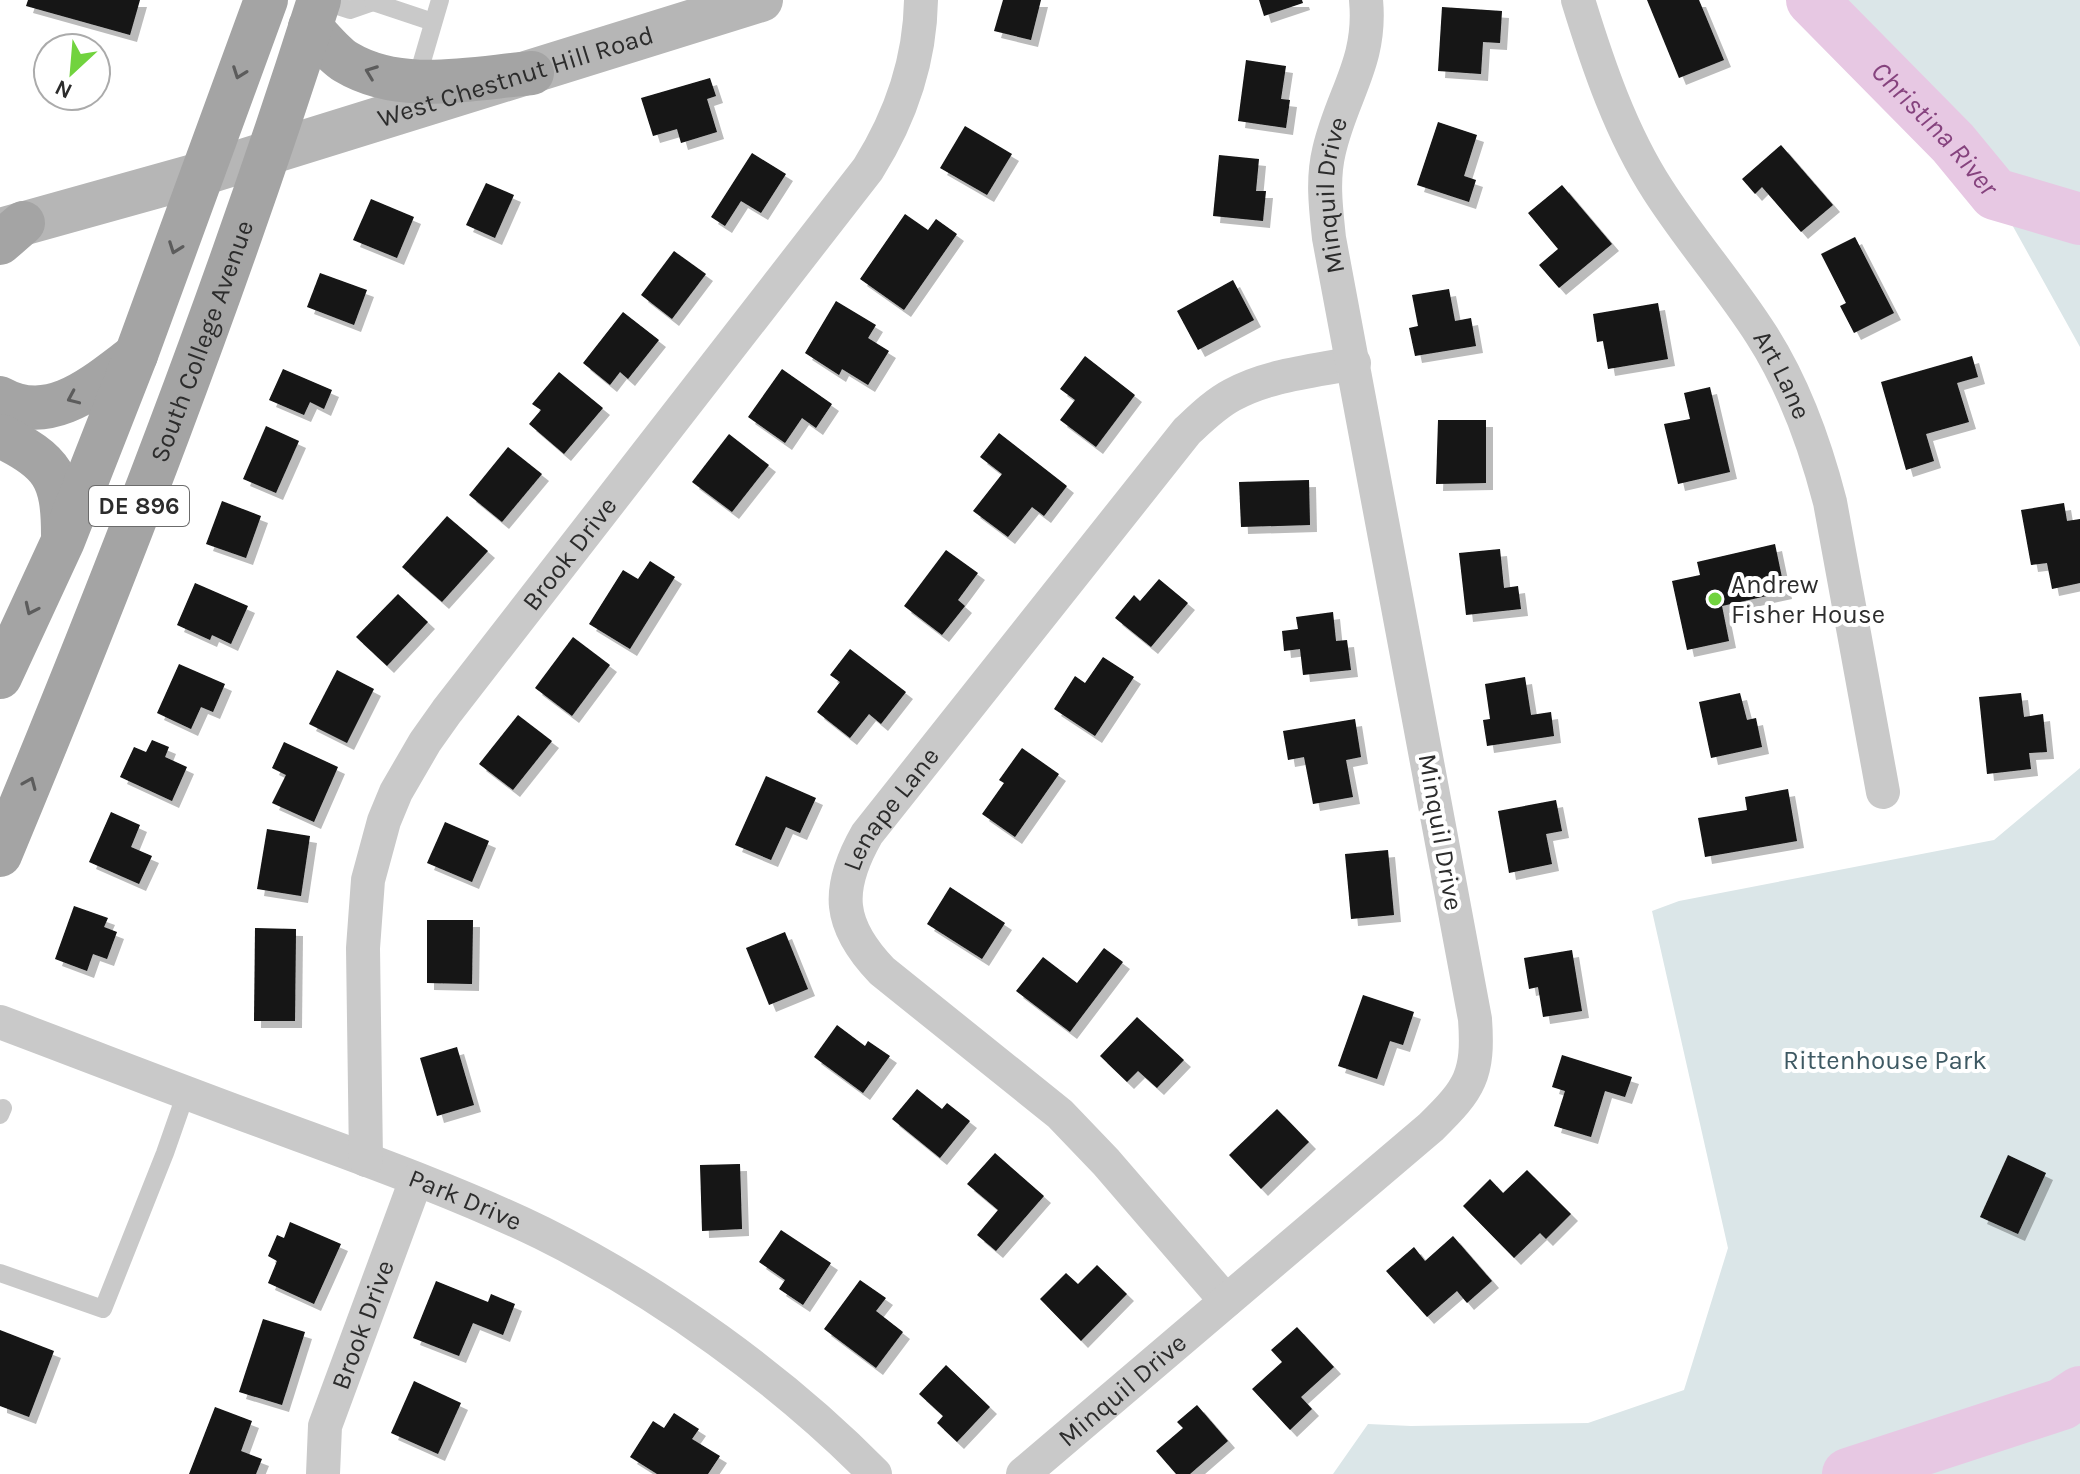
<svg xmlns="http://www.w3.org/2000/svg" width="2080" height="1474" font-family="Karla,sans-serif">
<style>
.green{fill:#dbe6e8}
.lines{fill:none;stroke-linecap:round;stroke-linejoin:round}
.river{stroke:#e7c8e3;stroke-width:52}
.building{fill:#131313;filter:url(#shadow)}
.lane{stroke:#c9c9c9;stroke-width:18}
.street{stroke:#c9c9c9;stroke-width:34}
.secondary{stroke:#b6b6b6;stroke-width:44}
.primary{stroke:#a4a4a4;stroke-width:44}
.oneway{stroke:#5c5c5c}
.poi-dot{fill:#71d33e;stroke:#fff;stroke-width:3}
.labels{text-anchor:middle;stroke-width:8;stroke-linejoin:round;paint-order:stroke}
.shield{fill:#fff;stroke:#6b6b6b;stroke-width:2}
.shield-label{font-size:24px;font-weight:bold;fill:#2c2c2c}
.street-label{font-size:26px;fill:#2c2c2c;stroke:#fff}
.poi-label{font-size:26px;fill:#2c2c2c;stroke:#fff;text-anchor:start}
.park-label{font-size:26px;fill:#3e5963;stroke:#fff}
.water-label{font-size:28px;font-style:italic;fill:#86437e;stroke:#fff}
</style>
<defs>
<filter id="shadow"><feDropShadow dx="7" dy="7" stdDeviation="0" flood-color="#0004"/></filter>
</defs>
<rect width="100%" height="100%" fill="#fff"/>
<g class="green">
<path d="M1812 0H2080V347L1995 194 1952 143Z"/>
<path d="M2080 768V1474H1333L1368 1424 1411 1426 1588 1423 1684 1390 1728 1248 1652 911 1679 901 1994 840Z"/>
</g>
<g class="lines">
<g class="river">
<path id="s1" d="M1812 0 1953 143 1995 194 2080 219"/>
<path d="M1848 1474 2062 1404 2080 1392"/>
</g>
</g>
<g class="building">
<path d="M28 0H140L130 35 26 6Z"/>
<path d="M1003 0H1041L1031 40 994 31Z"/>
<path d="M1259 0H1302L1303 3 1264 16Z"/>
<path d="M1647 0H1699L1724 60 1679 78Z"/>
<path d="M1442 7 1502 11 1500 43 1483 42 1481 74 1438 71Z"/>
<path d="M1246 60 1286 66 1281 99 1290 100 1286 128 1238 121Z"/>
<path d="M710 78 716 96 707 99 717 132 681 143 677 129 653 136 641 98Z"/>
<path d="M1438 122 1477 135 1464 176 1476 180 1469 202 1417 185Z"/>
<path d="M965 126 1012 154 987 195 940 168Z"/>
<path d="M1781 145 1833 205 1801 232 1762 187 1755 194 1742 179Z"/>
<path d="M752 153 786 174 761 213 741 201 725 226 711 217Z"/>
<path d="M1219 155 1259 159 1256 191H1266L1263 221 1213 216Z"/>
<path d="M486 183 514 195 495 238 466 225Z"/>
<path d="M1562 185 1612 244 1559 288 1539 265 1558 249 1528 213Z"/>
<path d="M371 199 414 217 397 258 353 240Z"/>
<path d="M905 214 928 230 936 219 957 234 904 310 860 279Z"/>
<path d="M1855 237 1894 313 1854 333 1840 306 1846 303 1821 254Z"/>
<path d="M674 251 706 274 672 319 641 295Z"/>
<path d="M320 273 367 290 354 325 307 307Z"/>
<path d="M1233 280 1254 320 1198 350 1177 311Z"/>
<path d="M1449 289 1455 321 1471 318 1476 346 1415 356 1409 328 1418 326 1412 295Z"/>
<path d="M836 301 876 325 868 338 889 351 868 385 842 369 839 375 805 353Z"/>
<path d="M1658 303 1668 359 1608 369 1603 341 1597 342 1593 314Z"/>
<path d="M623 312 659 340 628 379 620 372 610 385 583 363Z"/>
<path d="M1085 356 1135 395 1096 447 1060 420 1075 400 1060 389Z"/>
<path d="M1972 356 1978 377 1957 383 1969 422 1926 434 1934 461 1906 470 1881 382Z"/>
<path d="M283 369 332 390 324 409 310 402 304 415 269 400Z"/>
<path d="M782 369 832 404 816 428 802 418 785 443 748 417Z"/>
<path d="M559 372 603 408 564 454 529 424 541 410 532 404Z"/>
<path d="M1710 387 1730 472 1678 484 1664 424 1690 419 1684 393Z"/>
<path d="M1438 420H1486V483L1436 484Z"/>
<path d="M266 426 299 441 276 493 243 479Z"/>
<path d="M999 433 1067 486 1044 516 1032 507 1008 537 973 511 1002 474 980 457Z"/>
<path d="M729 434 769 465 732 512 692 482Z"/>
<path d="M508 447 542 474 502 522 469 495Z"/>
<path d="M1309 480 1310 525 1241 527 1239 482Z"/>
<path d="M222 501 261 516 246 558 206 544Z"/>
<path d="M2064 503 2067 521 2080 519V583L2052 589 2047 563 2031 565 2021 510Z"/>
<path d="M447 516 488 551 442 602 402 567Z"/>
<path d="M1775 544 1785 592 1722 606 1729 641 1687 650 1672 581 1700 575 1697 562Z"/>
<path d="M1500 549 1504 588 1518 586 1521 609 1466 615 1459 553Z"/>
<path d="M946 550 978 573 958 600 965 606 942 635 904 606Z"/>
<path d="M650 561 675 577 630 649 589 624 623 570 638 579Z"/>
<path d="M1159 579 1188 603 1151 647 1115 618 1134 595 1140 601Z"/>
<path d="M195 583 248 606 231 644 212 635 210 640 177 625Z"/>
<path d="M398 594 428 622 387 666 356 637Z"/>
<path d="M1333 612 1336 641 1347 640 1351 670 1303 675 1300 649 1284 651 1282 631 1298 629 1296 617Z"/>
<path d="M573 637 610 665 572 716 535 688Z"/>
<path d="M850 649 906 692 881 724 869 714 850 738 817 712 840 682 830 675Z"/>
<path d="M1103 657 1134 677 1095 736 1054 709 1075 676 1085 683Z"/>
<path d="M179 664 225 684 213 712 201 707 191 729 157 713Z"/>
<path d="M337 670 374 689 347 743 309 724Z"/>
<path d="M1525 677 1531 715 1551 712 1554 736 1487 746 1483 720 1490 719 1485 684Z"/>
<path d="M1740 693 1747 720 1756 718 1762 747 1711 758 1699 702Z"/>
<path d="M2021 693 2024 717 2043 714 2047 752 2029 753 2031 769 1987 774 1979 697Z"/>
<path d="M518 715 552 741 513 790 479 764Z"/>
<path d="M1355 719 1361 757 1346 760 1353 797 1313 804 1304 757 1288 760 1283 731Z"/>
<path d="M152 740 169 747 165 757 187 767 172 801 120 777 134 747 146 752Z"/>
<path d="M284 742 338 767 314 822 272 803 286 775 272 768Z"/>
<path d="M1022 748 1059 774 1015 837 982 814 1004 783 999 780Z"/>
<path d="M766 776 816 798 800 833 786 827 771 860 735 845Z"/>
<path d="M1788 789 1797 841 1705 857 1698 818 1747 810 1745 797Z"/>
<path d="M1556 800 1562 831 1546 834 1552 864 1509 873 1498 811Z"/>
<path d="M111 812 140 825 131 847 152 856 139 884 89 862Z"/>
<path d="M445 822 489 841 472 882 427 863Z"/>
<path d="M267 829 310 836 301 896 257 889Z"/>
<path d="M1388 850 1394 915 1351 919 1345 854Z"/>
<path d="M950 887 1005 923 982 959 927 924Z"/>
<path d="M74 906 108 918 104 927 117 932 107 959 93 954 87 971 55 959Z"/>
<path d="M427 920H473L472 984 427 983Z"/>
<path d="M255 928 296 929 295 1021H254Z"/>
<path d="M785 932 808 989 769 1005 746 948Z"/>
<path d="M1104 948 1123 962 1070 1032 1016 991 1043 957 1077 983Z"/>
<path d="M1572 950 1582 1011 1543 1017 1538 987 1529 989 1524 958Z"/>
<path d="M1363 995 1414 1012 1403 1045 1390 1041 1377 1079 1338 1066Z"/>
<path d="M1137 1017 1184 1060 1157 1088 1138 1071 1127 1082 1100 1056Z"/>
<path d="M837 1025 865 1046 868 1041 890 1056 863 1093 814 1057Z"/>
<path d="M457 1047 474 1105 437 1116 420 1058Z"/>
<path d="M1562 1055 1632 1077 1625 1097 1605 1091 1591 1137 1554 1126 1565 1091 1552 1087Z"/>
<path d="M917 1089 942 1109 947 1103 970 1121 940 1158 892 1119Z"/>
<path d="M1277 1109 1309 1142 1261 1189 1229 1155Z"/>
<path d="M995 1153 1044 1196 996 1251 977 1235 998 1210 967 1184Z"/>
<path d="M2008 1155 2046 1173 2018 1234 1980 1217Z"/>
<path d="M740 1164 742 1229 702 1231 700 1165Z"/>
<path d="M1527 1170 1571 1214 1546 1239 1540 1233 1514 1258 1463 1206 1490 1179 1503 1193Z"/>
<path d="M290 1222 341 1244 314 1304 268 1283 277 1261 268 1256 277 1235 284 1238Z"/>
<path d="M781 1230 831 1263 803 1305 779 1289 785 1280 759 1262Z"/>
<path d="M1453 1236 1492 1281 1467 1303 1457 1291 1427 1317 1386 1271 1414 1247 1425 1261Z"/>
<path d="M1097 1265 1127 1294 1081 1341 1040 1299 1066 1273 1078 1284Z"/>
<path d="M860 1280 886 1298 876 1311 903 1332 876 1368 824 1329Z"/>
<path d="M436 1281 488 1302 491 1294 515 1304 503 1335 473 1323 459 1356 413 1338Z"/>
<path d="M263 1319 305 1332 282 1405 239 1392Z"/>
<path d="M1297 1327 1334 1367 1301 1397 1312 1409 1290 1430 1252 1389 1282 1362 1271 1350Z"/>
<path d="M0 1330 54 1351 29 1417 0 1406Z"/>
<path d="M946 1365 990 1407 957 1442 937 1423 943 1416 919 1394Z"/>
<path d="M414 1381 461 1403 438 1454 391 1433Z"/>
<path d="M1197 1405 1228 1441 1190 1474H1176L1156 1451 1183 1428 1177 1422Z"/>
<path d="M215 1407 252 1421 241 1451 262 1459 256 1474H189Z"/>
<path d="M674 1413 699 1429 692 1439 720 1456 708 1474H657L630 1457 653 1421 664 1428Z"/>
</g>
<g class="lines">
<g class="lane">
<path d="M319 0 350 10 373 2"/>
<path d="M374 0 373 2 433 22"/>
<path d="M416 82 440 0"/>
<path d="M0 1115 3 1108"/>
<path d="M0 1273 103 1309 165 1153 186 1093"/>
</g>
<g class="street">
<path id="s2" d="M1578 0C1598 65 1621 133 1658 190 1690 240 1729 284 1761 334 1794 385 1815 444 1830 502L1883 792"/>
<path id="s3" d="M0 1022C93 1057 185 1093 278 1127 367 1160 457 1192 542 1233 659 1291 784 1381 875 1474"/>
<path id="s4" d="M366 1160 363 948 368 880 384 821 396 792 425 742 447 711 868 169C900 118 920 61 921 0"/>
<path id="s5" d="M1226 1301 1106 1162 1060 1114 882 971C838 925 835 890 867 834L1187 431C1201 418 1215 404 1232 395 1268 375 1314 371 1354 363"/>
<path id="s6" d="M323 1474 325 1426 416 1180"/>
<path id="s7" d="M1023 1474 1431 1127C1470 1089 1479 1075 1475 1019L1329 238C1326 209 1322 180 1329 151 1342 94 1372 62 1366 0"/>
</g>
<path class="secondary" id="s8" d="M0 230 201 174 761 0"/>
<g class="primary">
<path d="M310 27C321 38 333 54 346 62 401 95 472 78 532 73"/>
<path d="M0 243 23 223"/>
<path d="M0 398C51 427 97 384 136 355"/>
<path d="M0 436C53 461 63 478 63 535"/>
<path d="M0 677 63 541 136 355 266 0"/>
<path id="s9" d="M0 855C117 574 227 290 319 0"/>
</g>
</g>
<defs><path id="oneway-chevron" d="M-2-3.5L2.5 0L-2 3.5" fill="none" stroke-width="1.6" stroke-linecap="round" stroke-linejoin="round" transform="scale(2)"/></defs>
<g class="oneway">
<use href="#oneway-chevron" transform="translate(371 72) rotate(-159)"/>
<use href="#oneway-chevron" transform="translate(239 73) rotate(110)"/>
<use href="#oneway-chevron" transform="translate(175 248) rotate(110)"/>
<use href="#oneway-chevron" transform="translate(73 398) rotate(156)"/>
<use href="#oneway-chevron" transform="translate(31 609) rotate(115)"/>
<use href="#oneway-chevron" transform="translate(30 783) rotate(-67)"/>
</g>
<circle class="poi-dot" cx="1715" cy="599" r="8"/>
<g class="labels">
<rect class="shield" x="89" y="486" width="100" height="40" rx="6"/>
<g class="shield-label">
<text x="139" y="514">DE 896</text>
</g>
<g class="street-label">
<text dy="9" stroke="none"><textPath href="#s8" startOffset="538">West Chestnut Hill Road</textPath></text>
<text dy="9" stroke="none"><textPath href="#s7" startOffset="1496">Minquil Drive</textPath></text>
<text dy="9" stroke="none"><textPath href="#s9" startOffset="552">South College Avenue</textPath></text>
<text dy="9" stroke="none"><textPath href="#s2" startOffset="430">Art Lane</textPath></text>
<text dy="9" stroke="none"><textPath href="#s4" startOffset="668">Brook Drive</textPath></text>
<text dy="9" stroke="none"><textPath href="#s5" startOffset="664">Lenape Lane</textPath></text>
<text transform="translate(1441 832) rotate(80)" y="9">Minquil Drive</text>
<text dy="9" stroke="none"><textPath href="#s3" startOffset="498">Park Drive</textPath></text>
<text dy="9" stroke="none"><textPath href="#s6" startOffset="156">Brook Drive</textPath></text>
<text dy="9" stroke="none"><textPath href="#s7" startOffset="130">Minquil Drive</textPath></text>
</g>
<g class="poi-label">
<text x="1731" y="593">Andrew<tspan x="1731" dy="30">Fisher House</tspan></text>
</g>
<g class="park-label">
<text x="1885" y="1069">Rittenhouse Park</text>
</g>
<g class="water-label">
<text dy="10" stroke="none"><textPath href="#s1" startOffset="178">Christina River</textPath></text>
</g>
</g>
<g transform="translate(72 72) rotate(206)"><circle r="38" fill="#ffffff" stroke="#ababab" stroke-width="2"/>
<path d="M0-6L14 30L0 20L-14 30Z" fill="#71d33e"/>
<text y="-12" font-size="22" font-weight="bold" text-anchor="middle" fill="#2c2c2c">N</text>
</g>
</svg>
